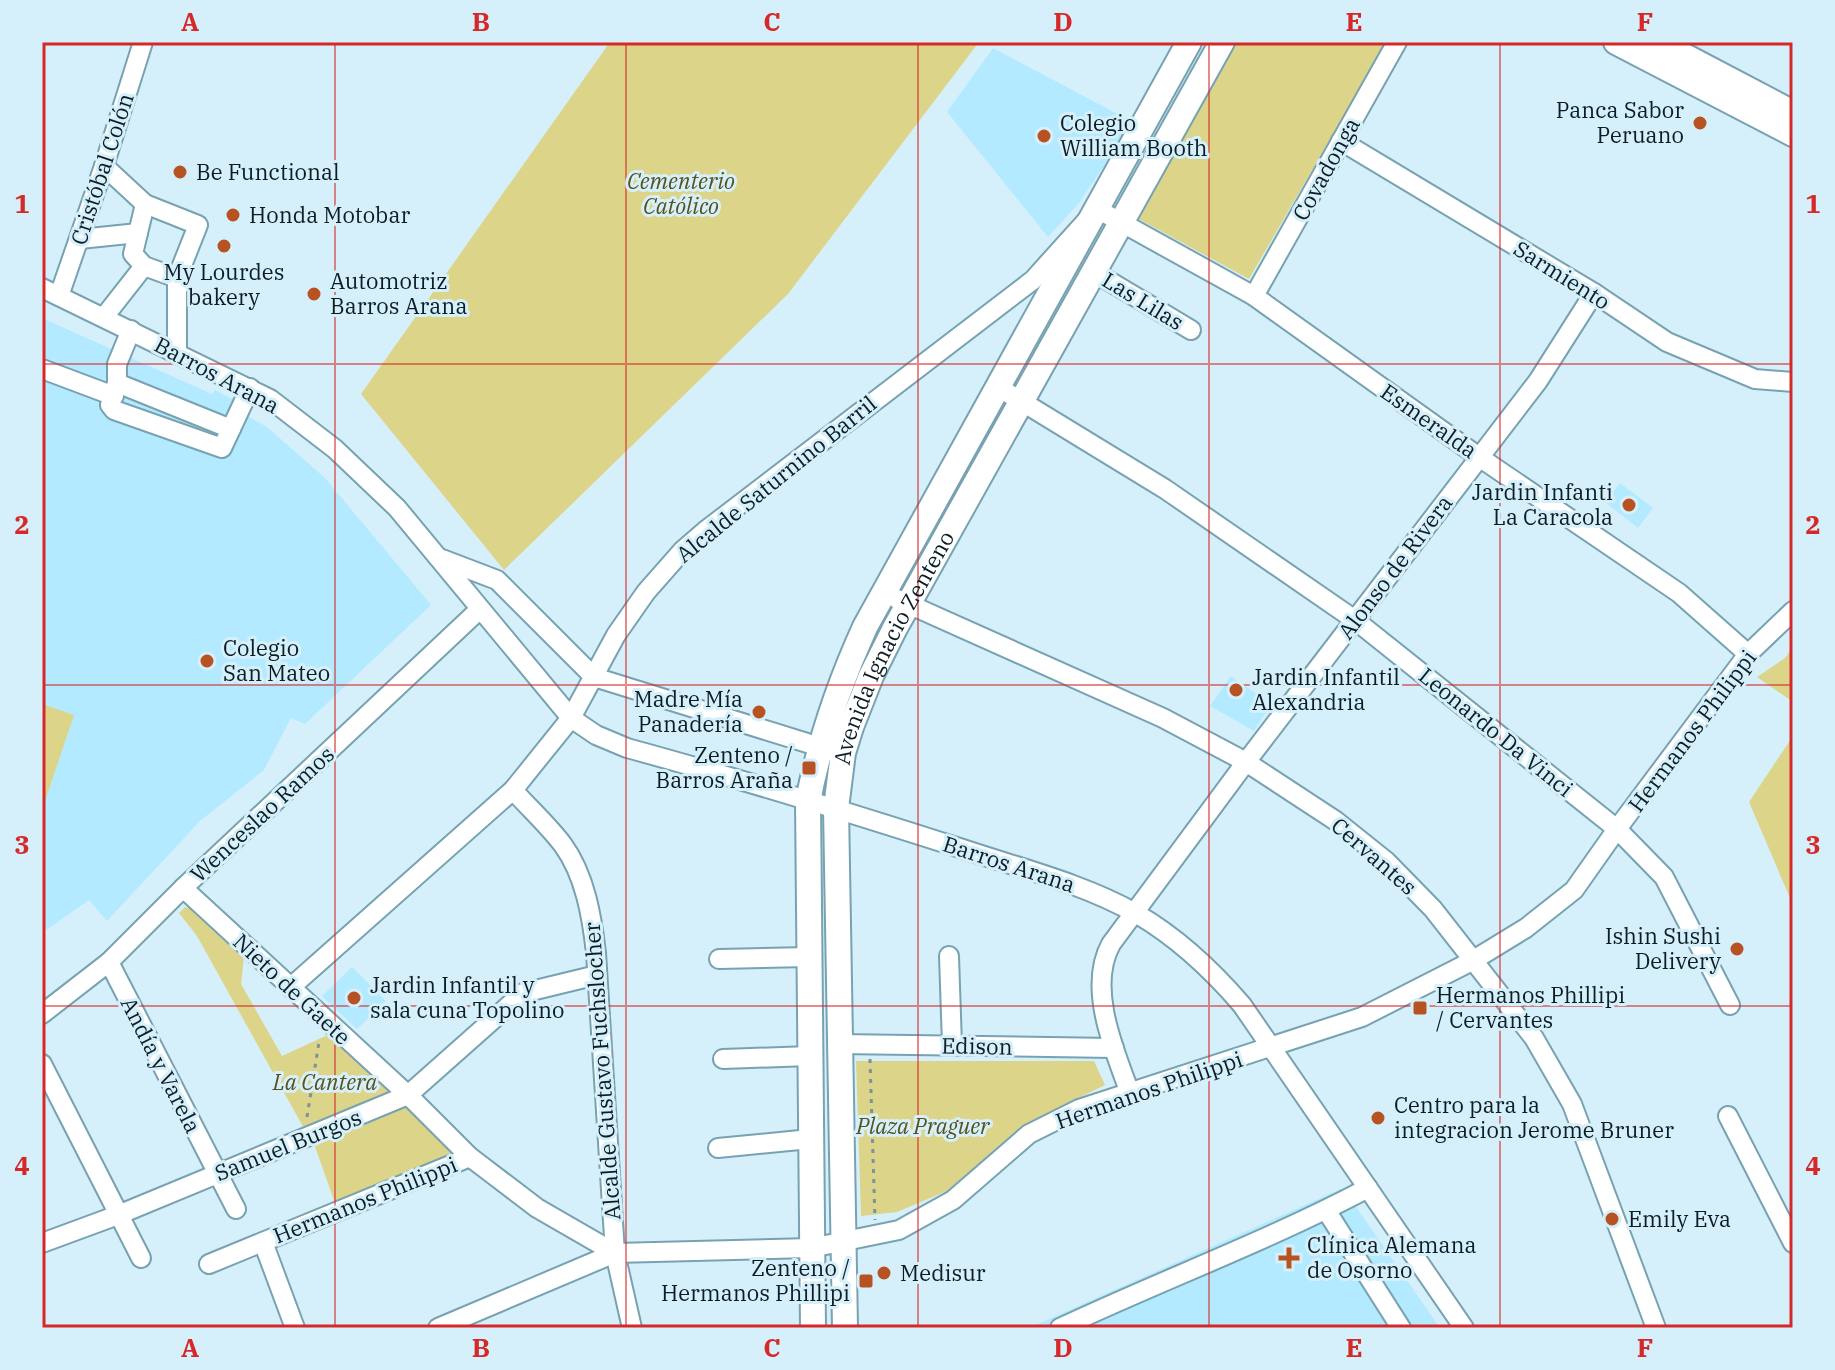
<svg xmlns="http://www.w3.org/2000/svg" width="1835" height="1370" font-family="'IBM Plex Serif',serif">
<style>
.built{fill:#b3eaff}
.green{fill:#dcd488}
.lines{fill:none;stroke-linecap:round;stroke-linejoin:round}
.minor-casing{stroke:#77a2b2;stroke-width:22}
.major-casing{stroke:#77a2b2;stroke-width:28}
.path{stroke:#7d939c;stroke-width:3;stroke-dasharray:4 6;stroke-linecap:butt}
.minor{stroke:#fff;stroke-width:18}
.major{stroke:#fff;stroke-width:24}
.grid{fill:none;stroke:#d62828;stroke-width:2;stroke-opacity:0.55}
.poi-dot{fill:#b75222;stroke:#d6f0fb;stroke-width:3}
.labels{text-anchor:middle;stroke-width:6;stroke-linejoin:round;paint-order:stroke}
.poi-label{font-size:22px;fill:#0c1d24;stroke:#d6f0fb;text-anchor:start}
.street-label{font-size:22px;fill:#0c1d24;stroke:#d6f0fb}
.park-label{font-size:22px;font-style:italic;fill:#57511e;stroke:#d6f0fb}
.neatline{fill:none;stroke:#d62828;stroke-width:3}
.grid-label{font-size:26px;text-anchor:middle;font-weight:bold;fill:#d62828}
</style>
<rect width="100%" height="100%" fill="#d6f0fb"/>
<g class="built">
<path d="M993 48 1129 120 1114 151 1079 203 1048 237 947 112Z"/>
<path d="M42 318 212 394 215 390 240 403 238 411 267 427 325 478 431 605 305 724 291 718 264 770 200 821 107 921 89 900 42 933Z"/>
<path d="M1620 483 1653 508 1638 528 1605 502Z"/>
<path d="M1231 676 1271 704 1254 731 1210 706Z"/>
<path d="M352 967 386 1001 357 1029 322 996Z"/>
<path d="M1343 1188 1440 1328H1029Z"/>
</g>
<g class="green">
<path d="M610 42H979L788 294 504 570 361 394Z"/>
<path d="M1235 42H1386L1249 279 1135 217Z"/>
<path d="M1793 647V702L1757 677 1785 658Z"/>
<path d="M42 704 74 715 42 810Z"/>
<path d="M1793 736V905L1749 802Z"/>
<path d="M185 907 192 909 244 956 241 984 282 1056 332 1033 391 1087 393 1098 306 1132 197 936 179 913Z"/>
<path d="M856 1061H1094L1105 1085 1023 1125 947 1191 897 1212 861 1216Z"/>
<path d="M407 1100 456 1152 451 1161 336 1206 313 1141Z"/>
</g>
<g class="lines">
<g class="minor-casing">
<g id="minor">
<path d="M1341 141 1594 293 1667 342 1755 379 1793 382"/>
<path d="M104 166 145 204 198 225 177 278V352"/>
<path d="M138 233 133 254 144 266"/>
<path d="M80 239 138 233 145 204"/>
<path d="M1094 272 1191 330"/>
<path d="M42 288 270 399 335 449 397 508 571 718 596 735 627 748C741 779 854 814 966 850 1023 869 1084 884 1137 914 1178 938 1212 970 1242 1005L1464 1328"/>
<path d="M59 296 104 166 143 42"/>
<path d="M1254 296 1397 42"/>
<path d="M104 317 144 266 177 278"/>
<path d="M131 330 117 364V383L110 405 114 410 222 448 250 388"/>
<path d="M42 369 114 396"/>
<path d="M117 383 231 429"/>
<path d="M998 387 1165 489 1355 620 1617 829 1664 877 1730 1005"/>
<path d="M442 559 497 580 594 677 833 751"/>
<path d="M897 599 1163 718 1246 762 1336 821 1386 861 1433 909 1534 1038 1572 1104 1656 1328"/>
<path d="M513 790C529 808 549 826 563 845 585 875 592 917 596 953L615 1253 632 1328"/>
<path d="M183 888 408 1095 470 1157 537 1208 615 1253 811 1248 899 1230 953 1200 1029 1134 1079 1109 1362 1017 1472 961 1526 928 1574 890 1617 829 1748 654 1793 611"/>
<path d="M949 956 952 1045"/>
<path d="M719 959 809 957"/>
<path d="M109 962 236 1209"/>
<path d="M291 987 513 790 571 718 616 635 646 592 683 550 705 531 1033 280 1097 209 1254 296 1479 457 1679 593 1748 654"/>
<path d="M42 1014 109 962 183 888 480 609"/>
<path d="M839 1044 1114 1048"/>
<path d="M723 1059 810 1056"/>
<path d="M42 1064 141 1258"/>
<path d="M1130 1093C1114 1050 1087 987 1111 944L1246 762 1538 381 1594 293"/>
<path d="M1728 1116 1793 1243"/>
<path d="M718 1148 810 1139"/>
<path d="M1326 1210 1401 1328"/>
<path d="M263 1242 295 1328"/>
<path d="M42 1243 118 1215 408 1095 523 993 597 975"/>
<path d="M209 1264 470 1157"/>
<path d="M438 1328 615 1253"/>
<path d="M1060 1328C1162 1280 1268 1241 1368 1188"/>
</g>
</g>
<g class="major-casing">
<g id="major">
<path d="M1616 42 1793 134"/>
<path d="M1658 42 1793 113"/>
<path d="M813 1328 808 801C820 739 839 684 865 627L1189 42"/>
<path id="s1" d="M845 1328 836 808 843 753 851 727 871 676 895 628 1222 42"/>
</g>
</g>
<g class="path">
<path d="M870 1059 875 1220"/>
<path d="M307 1117 319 1042"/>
</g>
<use href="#minor" class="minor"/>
<use href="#major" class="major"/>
</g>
<path class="grid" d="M335 42V1328M626 42V1328M918 42V1328M1209 42V1328M1500 42V1328M42 364H1793M42 685H1793M42 1006H1793"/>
<g class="poi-dot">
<circle cx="1700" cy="123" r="8"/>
<circle cx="1044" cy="136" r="8"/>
<circle cx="180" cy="172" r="8"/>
<circle cx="233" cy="215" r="8"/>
<circle cx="224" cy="246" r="8"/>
<circle cx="314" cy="294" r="8"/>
<circle cx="1629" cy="505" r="8"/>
<circle cx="207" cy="661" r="8"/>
<circle cx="1236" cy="690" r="8"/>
<circle cx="759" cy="712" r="8"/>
<rect x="801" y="760" width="16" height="16" rx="4"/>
<circle cx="1737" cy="949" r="8"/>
<circle cx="354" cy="998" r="8"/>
<rect x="1412" y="1000" width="16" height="16" rx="4"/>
<circle cx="1378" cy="1118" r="8"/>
<circle cx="1612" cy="1219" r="8"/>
<path d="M1285 1246h8v8h8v8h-8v8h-8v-8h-8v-8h8z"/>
<circle cx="884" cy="1273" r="8"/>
<rect x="858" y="1273" width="16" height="16" rx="4"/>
</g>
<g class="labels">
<g class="poi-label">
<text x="1684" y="118" text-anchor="end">Panca Sabor<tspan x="1684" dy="25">Peruano</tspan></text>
<text x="1060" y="131">Colegio<tspan x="1060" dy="25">William Booth</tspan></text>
<text x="196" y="180">Be Functional</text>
<text x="249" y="223">Honda Motobar</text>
<text x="224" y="280" text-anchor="middle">My Lourdes<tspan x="224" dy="25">bakery</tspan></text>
<text x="330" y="289">Automotriz<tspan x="330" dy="25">Barros Arana</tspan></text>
<text x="1613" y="500" text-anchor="end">Jardin Infanti<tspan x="1613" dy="25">La Caracola</tspan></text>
<text x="223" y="656">Colegio<tspan x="223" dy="25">San Mateo</tspan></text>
<text x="1252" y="685">Jardin Infantil<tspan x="1252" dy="25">Alexandria</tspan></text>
<text x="743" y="707" text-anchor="end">Madre Mía<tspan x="743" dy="25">Panadería</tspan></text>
<text x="793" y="763" text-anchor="end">Zenteno /<tspan x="793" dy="25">Barros Araña</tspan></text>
<text x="1721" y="944" text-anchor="end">Ishin Sushi<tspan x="1721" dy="25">Delivery</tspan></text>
<text x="370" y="993">Jardin Infantil y<tspan x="370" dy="25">sala cuna Topolino</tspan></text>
<text x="1436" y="1003">Hermanos Phillipi<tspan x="1436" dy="25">/ Cervantes</tspan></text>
<text x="1394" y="1113">Centro para la<tspan x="1394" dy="25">integracion Jerome Bruner</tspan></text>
<text x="1628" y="1227">Emily Eva</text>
<text x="1307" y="1253">Clínica Alemana<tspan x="1307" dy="25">de Osorno</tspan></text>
<text x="850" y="1276" text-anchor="end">Zenteno /<tspan x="850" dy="25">Hermanos Phillipi</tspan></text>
<text x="900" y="1281">Medisur</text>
</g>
<g class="street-label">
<text transform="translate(102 169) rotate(-72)" y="8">Cristóbal Colón</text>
<text transform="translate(1326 169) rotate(-61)" y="8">Covadonga</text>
<text transform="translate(1562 275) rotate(32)" y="8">Sarmiento</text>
<text transform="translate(1143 301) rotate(31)" y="8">Las Lilas</text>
<text transform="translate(217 375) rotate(28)" y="8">Barros Arana</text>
<text transform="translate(1429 421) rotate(35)" y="8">Esmeralda</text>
<text transform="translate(776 479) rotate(-39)" y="8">Alcalde Saturnino Barril</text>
<text transform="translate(1395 567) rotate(-53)" y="8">Alonso de Rivera</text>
<text dy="8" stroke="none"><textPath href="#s1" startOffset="692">Avenida Ignacio Zenteno</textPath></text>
<text transform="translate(1692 731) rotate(-53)" y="8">Hermanos Philippi</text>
<text transform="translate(1496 732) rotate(39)" y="8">Leonardo Da Vinci</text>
<text transform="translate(262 814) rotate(-43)" y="8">Wenceslao Ramos</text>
<text transform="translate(1374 856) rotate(41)" y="8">Cervantes</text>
<text transform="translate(1009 864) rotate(18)" y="8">Barros Arana</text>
<text transform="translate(292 989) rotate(43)" y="8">Nieto de Gaete</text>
<text transform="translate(977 1046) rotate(1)" y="8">Edison</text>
<text transform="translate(161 1065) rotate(63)" y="8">Andía y Varela</text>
<text transform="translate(602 1071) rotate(-94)" y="8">Alcalde Gustavo Fuchslocher</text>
<text transform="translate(1149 1090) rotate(-19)" y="8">Hermanos Philippi</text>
<text transform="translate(288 1145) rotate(-22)" y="8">Samuel Burgos</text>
<text transform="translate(365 1200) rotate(-22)" y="8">Hermanos Philippi</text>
</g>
<g class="park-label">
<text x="681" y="189">Cementerio<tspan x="681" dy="25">Católico</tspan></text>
<text x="325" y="1090">La Cantera</text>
<text x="923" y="1134">Plaza Praguer</text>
</g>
</g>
<rect width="1835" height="1370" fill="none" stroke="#d6f0fb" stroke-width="88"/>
<rect x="44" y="44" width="1747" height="1282" class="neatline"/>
<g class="grid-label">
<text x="190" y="31">A</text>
<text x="481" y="31">B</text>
<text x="772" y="31">C</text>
<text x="1063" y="31">D</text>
<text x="1354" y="31">E</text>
<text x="1645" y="31">F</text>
<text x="22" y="213">1</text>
<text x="1813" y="213">1</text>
<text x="22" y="534">2</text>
<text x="1813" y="534">2</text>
<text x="22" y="854">3</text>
<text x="1813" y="854">3</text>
<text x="22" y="1175">4</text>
<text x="1813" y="1175">4</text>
<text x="190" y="1357">A</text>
<text x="481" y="1357">B</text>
<text x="772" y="1357">C</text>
<text x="1063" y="1357">D</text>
<text x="1354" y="1357">E</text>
<text x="1645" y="1357">F</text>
</g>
</svg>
